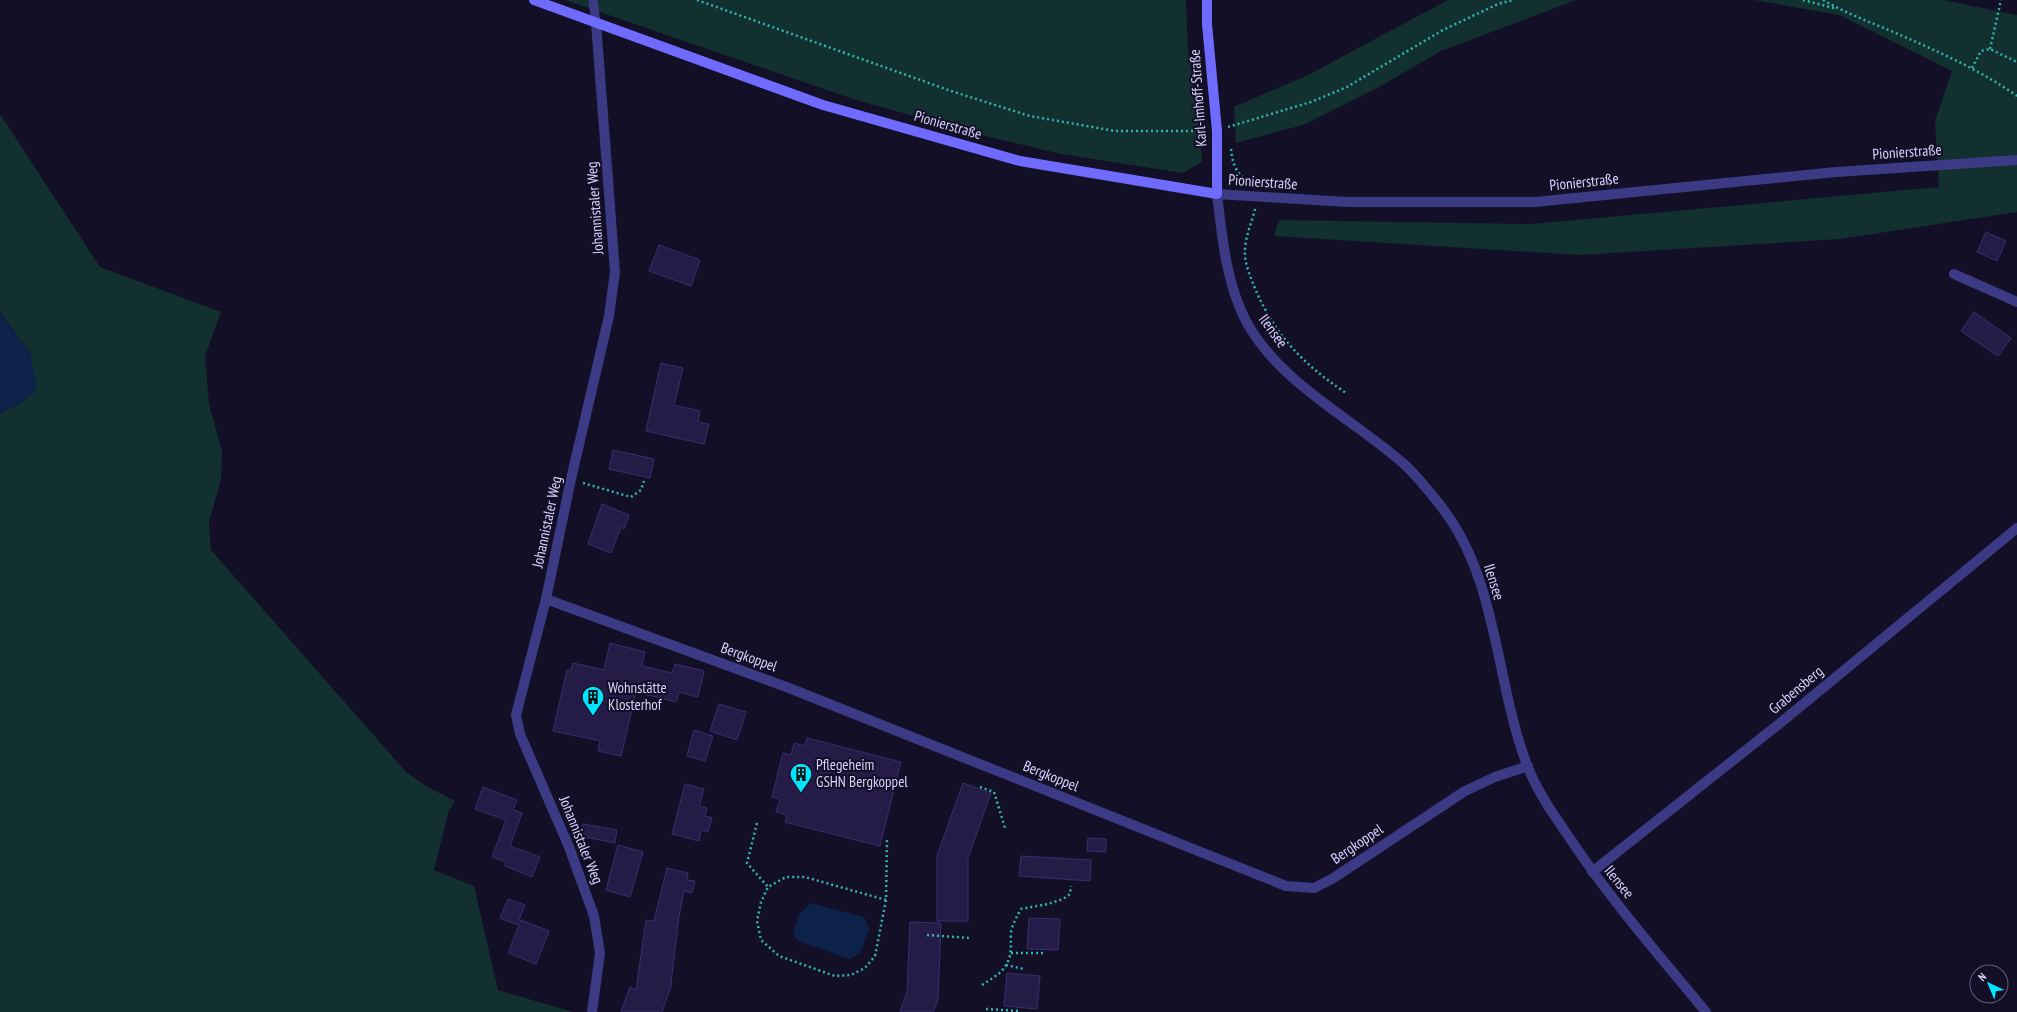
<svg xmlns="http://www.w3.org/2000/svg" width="2017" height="1012" font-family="'PT Sans Narrow',sans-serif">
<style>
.green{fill:#12302f}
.water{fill:#0c2248}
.building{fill:#241b47;stroke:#3b2d73}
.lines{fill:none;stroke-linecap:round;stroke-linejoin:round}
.path{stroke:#2fb8b0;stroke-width:2.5;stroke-dasharray:2 3;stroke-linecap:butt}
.lane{stroke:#3d3a85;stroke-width:9}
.street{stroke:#3d3a85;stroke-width:10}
.secondary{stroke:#6f6bff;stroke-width:10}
.labels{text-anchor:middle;stroke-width:4;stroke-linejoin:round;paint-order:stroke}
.street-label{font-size:15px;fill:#d9d4ff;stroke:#130f26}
.poi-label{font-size:15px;fill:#d9d4ff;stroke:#130f26;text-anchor:start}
</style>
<rect width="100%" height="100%" fill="#130f26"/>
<g class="green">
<path d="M565 0H1186L1188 51 1199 114 1202 162 1183 173 1061 154 985 136 853 99Z"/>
<path d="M1448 0H1576L1441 51 1381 86 1303 125 1236 143 1234 107 1308 75Z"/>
<path d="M1754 0H1943L2017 15V212L1840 239 1580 255 1274 236 1279 220 1531 224 1939 187 1935 121 1952 71 1839 15Z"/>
<path d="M0 114 100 267 221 312 205 356 209 404 222 451 221 479 209 522 211 550 406 772 426 786 455 801 448 813 434 870 474 886 498 990 573 1012H0V414L25 400 31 355 0 311Z"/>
</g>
<g class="water">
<path d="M0 312 31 355 37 390 25 400 0 414Z"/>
<path d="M811 903 864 917 869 928 861 953 849 959 798 941 793 935 799 914Z"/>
</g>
<g class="building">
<path d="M1986 232 2006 241 1997 261 1977 252Z"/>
<path d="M659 245 700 260 691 286 649 271Z"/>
<path d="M1974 312 2011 338 1998 356 1961 331Z"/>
<path d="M661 363 683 368 674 405 700 411 698 422 709 424 704 444 646 431Z"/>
<path d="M613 450 654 459 650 478 609 469Z"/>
<path d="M602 504 629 515 624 529 621 527 611 553 588 544Z"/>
<path d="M610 643 645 652 642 666 672 673 675 664 704 671 698 697 679 692 676 702 636 692 621 756 598 751 600 741 553 731 567 670H571L573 663 604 670Z"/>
<path d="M719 704 746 712 737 740 710 731Z"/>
<path d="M694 730 713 736 705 761 687 756Z"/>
<path d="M807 738 901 762 880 846 785 822 787 815 776 812 780 799 772 797 783 753 791 755 794 743 805 746Z"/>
<path d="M963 783 991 793 968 858V921H937V856Z"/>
<path d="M685 784 704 789 699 806 707 808 705 816 712 818 708 832 701 830 699 841 672 834Z"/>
<path d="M483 787 517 800 513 810 522 813 510 846 540 857 532 877 505 866 506 862 492 857 506 820 475 809Z"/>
<path d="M583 824 617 830 615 843 580 836Z"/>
<path d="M1088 838 1106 839V852L1087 851Z"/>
<path d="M618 845 643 852 630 897 606 890Z"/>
<path d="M1021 856 1091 860 1090 881 1019 876Z"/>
<path d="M667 868 688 873 687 880 695 881 692 893 684 891 679 916 671 983H672L662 1012H621L630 987 636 990 646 920 654 921Z"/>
<path d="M508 899 525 905 517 925 500 918Z"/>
<path d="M1029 918 1060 919 1058 950 1027 949Z"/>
<path d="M521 920 549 931 536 964 508 953Z"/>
<path d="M910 922 941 923 938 1000 933 1012H900L907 992Z"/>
<path d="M1007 973 1040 976 1037 1009 1004 1006Z"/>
</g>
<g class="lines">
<g class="path">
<path d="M697 0 951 91 1030 116 1115 131H1206"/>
<path d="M1803 0 1834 8"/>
<path d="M1823 0C1847 14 1873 23 1898 34 1939 52 1980 70 2017 96"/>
<path d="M1990 49 2001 0"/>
<path d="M1972 68 1981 51 1990 49 2017 62"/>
<path d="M1228 127 1311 102 1347 87 1443 30 1498 4 1513 0"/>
<path d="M1231 149C1232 159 1234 170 1243 177 1247 179 1251 180 1255 183"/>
<path d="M1255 209C1252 222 1245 237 1245 251 1244 262 1250 276 1254 286 1274 335 1303 364 1346 393"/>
<path d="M583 483 631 497 641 490 644 481"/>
<path d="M980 787 994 792 1005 828"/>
<path d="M757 823 747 863 768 887"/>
<path d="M886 900 805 877H786L768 887 761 902 757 921 761 940 779 956 835 976 851 975 865 968 875 956 886 900 887 839"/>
<path d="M927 935 970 938"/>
<path d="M1011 953H1044"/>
<path d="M1006 965 1024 969"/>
<path d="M982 985C991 979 1001 974 1006 965 1013 954 1010 944 1011 932 1013 923 1017 916 1021 909L1048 904 1063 899 1070 894 1071 886"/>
<path d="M986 1009 1019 1011"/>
</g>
<path class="lane" d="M593 0 596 23"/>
<g class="street">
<path d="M1954 274 2017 302"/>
<path d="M546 599 789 688 1286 886 1314 888 1332 879 1465 791 1495 777 1528 766"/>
<path d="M1592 872 1779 724 2017 528"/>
<path d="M592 1012 600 953 594 916 569 847 520 734 516 715 546 599 571 479 609 316 615 272 596 23"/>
<path d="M1706 1012C1659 955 1610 899 1569 837 1553 814 1537 791 1527 765 1495 681 1498 577 1440 505 1429 491 1417 476 1404 464 1352 418 1282 385 1247 323 1226 284 1222 236 1217 194L1347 202H1535L1836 172 2017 160"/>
</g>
<path class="secondary" d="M534 0 823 105 1020 161 1217 194V131L1207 24V0"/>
</g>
<defs>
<g id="building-pin" transform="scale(1.15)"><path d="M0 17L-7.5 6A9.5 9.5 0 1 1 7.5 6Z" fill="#00e5ff" stroke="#130f26"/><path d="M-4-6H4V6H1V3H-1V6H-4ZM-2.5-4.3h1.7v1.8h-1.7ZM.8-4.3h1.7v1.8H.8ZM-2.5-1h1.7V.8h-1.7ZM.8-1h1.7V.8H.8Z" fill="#111"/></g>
</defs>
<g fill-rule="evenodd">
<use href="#building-pin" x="593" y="697"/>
<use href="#building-pin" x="801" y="774"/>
</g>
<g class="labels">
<g class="street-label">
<text transform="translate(1198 98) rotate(-94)" y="5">Karl-Imhoff-Straße</text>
<text transform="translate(948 125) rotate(16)" y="5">Pionierstraße</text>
<text transform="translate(1907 152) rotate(-4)" y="5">Pionierstraße</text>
<text transform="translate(1263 182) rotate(4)" y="5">Pionierstraße</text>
<text transform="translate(1584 182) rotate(-6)" y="5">Pionierstraße</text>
<text transform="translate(595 208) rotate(-94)" y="5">Johannistaler Weg</text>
<text transform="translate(1273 331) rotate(54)" y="5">Ilensee</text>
<text transform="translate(547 522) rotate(-78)" y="5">Johannistaler Weg</text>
<text transform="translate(1494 582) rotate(73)" y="5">Ilensee</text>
<text transform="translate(749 657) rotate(20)" y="5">Bergkoppel</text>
<text transform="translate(1796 690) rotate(-40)" y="5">Grabensberg</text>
<text transform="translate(1051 776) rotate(22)" y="5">Bergkoppel</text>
<text transform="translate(581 840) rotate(68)" y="5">Johannistaler Weg</text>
<text transform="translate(1357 844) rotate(-34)" y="5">Bergkoppel</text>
<text transform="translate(1619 882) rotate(51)" y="5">Ilensee</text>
</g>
<g class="poi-label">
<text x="608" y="693">Wohnstätte<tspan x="608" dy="17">Klosterhof</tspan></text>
<text x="816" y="770">Pflegeheim<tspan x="816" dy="17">GSHN Bergkoppel</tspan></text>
</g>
</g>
<g transform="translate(1989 984) rotate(316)"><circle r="19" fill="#130f26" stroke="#625e7d"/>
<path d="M0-3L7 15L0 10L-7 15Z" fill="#00e5ff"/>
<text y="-6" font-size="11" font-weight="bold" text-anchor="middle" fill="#d9d4ff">N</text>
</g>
</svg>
